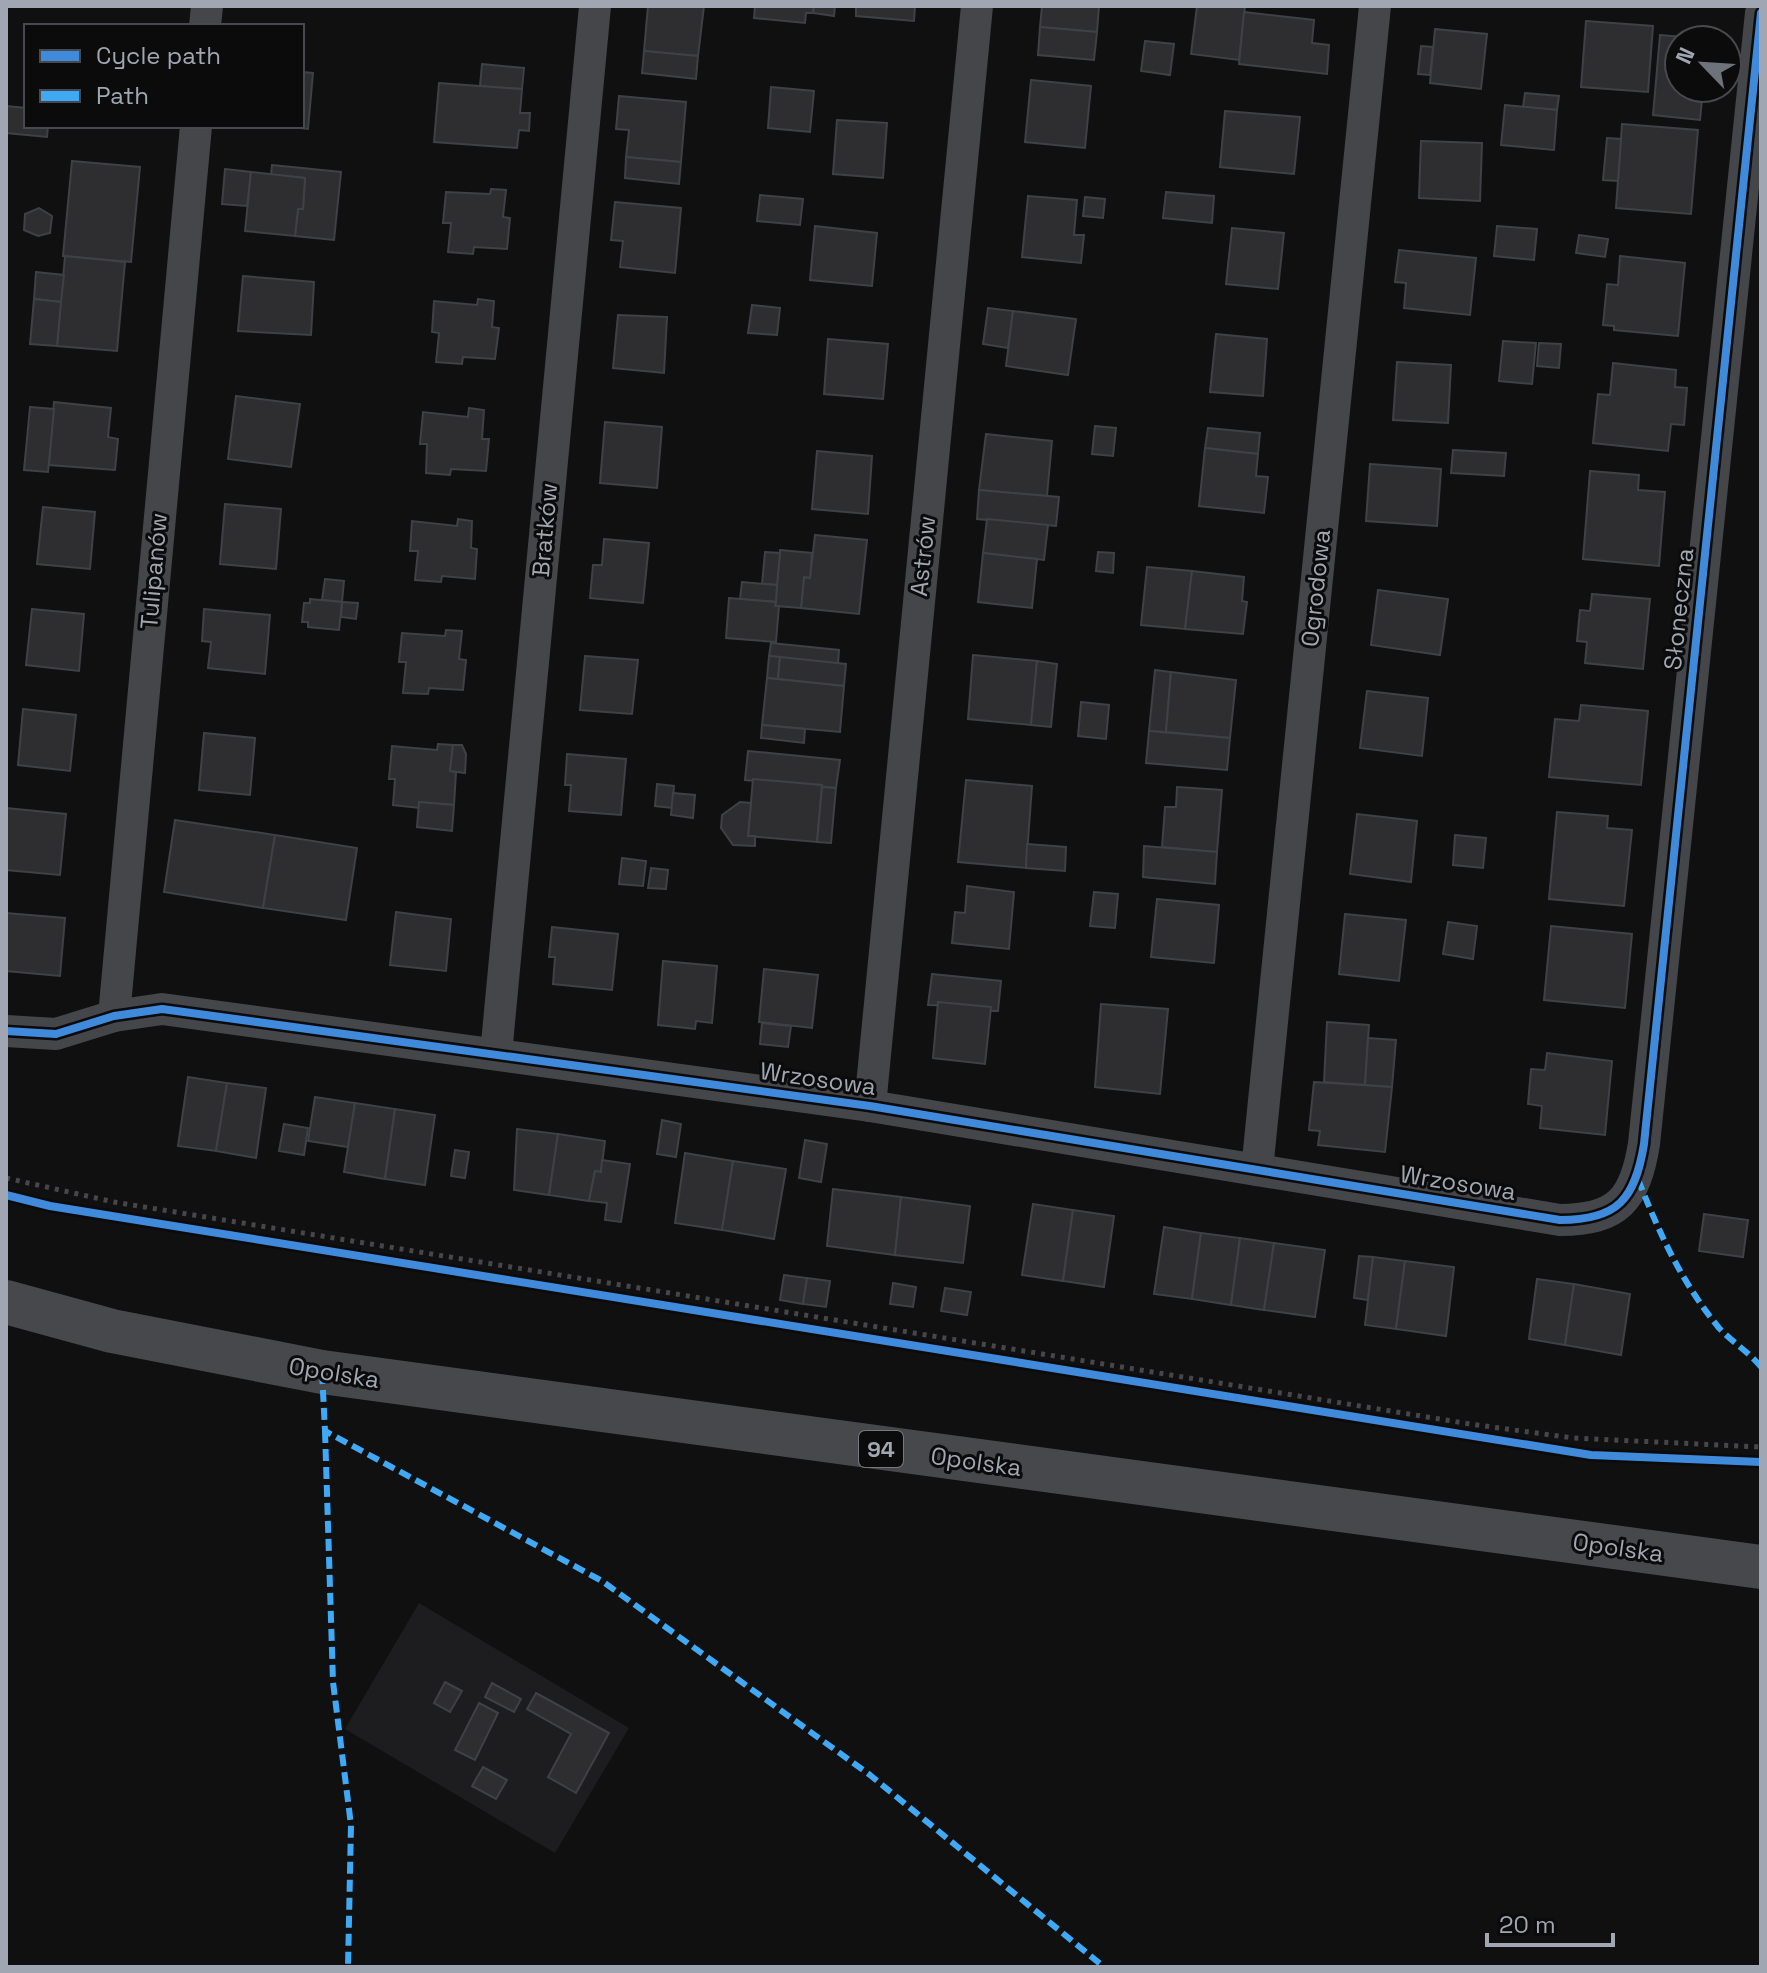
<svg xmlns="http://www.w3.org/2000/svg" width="1767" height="1973" font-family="'Space Grotesk',sans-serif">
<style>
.built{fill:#1d1d1f}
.building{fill:#2e2e30;stroke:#3e4145;stroke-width:2}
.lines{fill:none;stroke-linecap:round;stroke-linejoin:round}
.path{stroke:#46474b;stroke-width:5;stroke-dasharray:4 6;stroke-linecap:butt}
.minor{stroke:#444649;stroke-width:32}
.primary{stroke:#46484b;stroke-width:44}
.quiet{stroke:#3fa9f5;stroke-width:6;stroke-dasharray:12 6;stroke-linecap:butt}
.cycleway-casing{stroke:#0b0b0c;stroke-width:13}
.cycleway{stroke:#408adc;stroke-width:8}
.labels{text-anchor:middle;stroke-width:6;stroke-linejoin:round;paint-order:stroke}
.shield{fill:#0b0b0c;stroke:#737881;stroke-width:2}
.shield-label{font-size:22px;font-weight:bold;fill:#a0a7b3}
.street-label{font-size:24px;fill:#a0a7b3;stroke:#0b0b0c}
</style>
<rect width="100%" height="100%" fill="#101011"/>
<path class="built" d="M419 1603 629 1728 555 1853 345 1729Z"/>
<g class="building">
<path d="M648 6H704L698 56 644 51Z"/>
<path d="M755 6H814L813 13H806L805 23 754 18Z"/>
<path d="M814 6H835L834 16 813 13Z"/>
<path d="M856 6H915L914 21 856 16Z"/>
<path d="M1042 6H1099L1097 32 1040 27Z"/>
<path d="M1197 6H1245L1239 60 1191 54Z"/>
<path d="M1244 12 1314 20 1312 43 1329 45 1327 74 1239 64Z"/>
<path d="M1586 21 1653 26 1648 92 1581 87Z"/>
<path d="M1040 27 1097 32 1094 60 1038 55Z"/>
<path d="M1435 29 1487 34 1481 89 1430 83Z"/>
<path d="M1660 35 1707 39 1679 40V88H1703L1700 120 1653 115Z"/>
<path d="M1145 41 1174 44 1170 75 1141 71Z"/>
<path d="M1421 46 1433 47 1430 75 1418 74Z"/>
<path d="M644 51 698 56 696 79 642 73Z"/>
<path d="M482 64 524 68 522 89 480 86Z"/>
<path d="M302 72 313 73 308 129 283 126H302Z"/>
<path d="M1031 80 1091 86 1085 148 1025 142Z"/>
<path d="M439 83 522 89 520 113H530L529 131 519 130 517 148 434 142Z"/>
<path d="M771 87 814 91 810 132 768 128Z"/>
<path d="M1525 93 1559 96 1557 110 1523 107Z"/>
<path d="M619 96 686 102 681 162 626 157 629 130 616 129Z"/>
<path d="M1505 105 1557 110 1554 150 1501 145Z"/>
<path d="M6 106 26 108V126H48L47 137 6 133Z"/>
<path d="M1225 111 1300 117 1294 174 1220 167Z"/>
<path d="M837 120 887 123 883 178 833 174Z"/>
<path d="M1622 124 1698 130 1691 214 1616 208Z"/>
<path d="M1607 138 1621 139 1618 181 1603 180Z"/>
<path d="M1421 141 1482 143 1480 201 1419 198Z"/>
<path d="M626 157 681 162 679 184 625 178Z"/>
<path d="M72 161 140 167 131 262 63 256Z"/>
<path d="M272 165 341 172 334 240 295 236 298 209H303L305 178 271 175Z"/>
<path d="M225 169 251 172 247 206 222 204Z"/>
<path d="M251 172 305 178 303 209H298L295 236 245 231Z"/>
<path d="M491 189 506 190 503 217 510 218 507 249 474 247 473 254 448 252 451 223H443L446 192 490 194Z"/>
<path d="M1166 192 1214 196 1212 223 1163 218Z"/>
<path d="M760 195 803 199 800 225 757 221Z"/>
<path d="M1028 196 1077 200 1074 235H1084L1081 263 1022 257Z"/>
<path d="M1085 197 1105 199 1103 218 1083 216Z"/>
<path d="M615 202 681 208 675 273 620 267 623 241 611 240Z"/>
<path d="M39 208 52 216 50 233 38 236 24 230 25 214Z"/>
<path d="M815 226 877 233 872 286 810 280Z"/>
<path d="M1497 226 1537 229 1534 260 1494 256Z"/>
<path d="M1232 228 1284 233 1278 289 1226 284Z"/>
<path d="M1579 235 1608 239 1605 257 1576 253Z"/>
<path d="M1399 250 1476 258 1470 315 1404 308 1406 283 1395 282Z"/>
<path d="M65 256 125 262 117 351 57 346Z"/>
<path d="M1620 256 1685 263 1678 336 1614 330V326L1603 325 1607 284 1618 285Z"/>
<path d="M36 272 64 275 61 302 34 299Z"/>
<path d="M243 276 314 282 311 335 238 331Z"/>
<path d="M34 299 61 302 57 346 30 344Z"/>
<path d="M478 299 494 301 492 327 499 328 495 359 463 357 462 364 436 362 439 333 432 332 434 301 477 305Z"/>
<path d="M752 305 780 308 777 335 748 333Z"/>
<path d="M988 308 1013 311 1008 348 983 344Z"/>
<path d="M1013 311 1076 319 1068 375 1006 366Z"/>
<path d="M618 315 667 317 664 373 613 368Z"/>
<path d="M1216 334 1267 339 1263 396 1210 392Z"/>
<path d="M828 339 888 344 883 399 824 394Z"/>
<path d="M1503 341 1536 343 1532 384 1499 381Z"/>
<path d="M1539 343 1561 344 1559 368 1537 366Z"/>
<path d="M1397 362 1451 365 1448 423 1393 420Z"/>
<path d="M1613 363 1676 370 1675 387 1687 388 1684 425 1671 424 1668 451 1593 443 1598 394 1610 395Z"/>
<path d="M236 396 300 404 291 467 228 459Z"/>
<path d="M54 402 111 408 108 437 118 439 115 470 49 465Z"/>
<path d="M30 407 54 409 48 472 24 470Z"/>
<path d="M469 408 484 410 482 439H489L486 471 451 469 450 475 426 473 427 444H420L423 412 468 417Z"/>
<path d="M605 422 662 427 657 488 600 483Z"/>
<path d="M1095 426 1116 428 1113 456 1092 454Z"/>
<path d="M1208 428 1260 433 1258 454 1205 448Z"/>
<path d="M986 434 1052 441 1047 496 979 490Z"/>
<path d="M1205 448 1258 454 1256 476 1268 477 1264 513 1199 506Z"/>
<path d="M1453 450 1506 453 1504 476 1451 473Z"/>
<path d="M817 451 872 456 868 514 812 509Z"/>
<path d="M1370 464 1441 469 1437 526 1366 521Z"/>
<path d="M1590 471 1639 475 1638 490 1665 492 1659 566 1583 559Z"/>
<path d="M979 490 1059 497 1056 526 977 519Z"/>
<path d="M225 504 281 509 276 569 220 564Z"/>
<path d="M43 507 95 512 90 569 37 564Z"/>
<path d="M458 519 472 521 471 548 477 549 475 579 442 576 441 582 415 580 418 551H410L412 521 457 526Z"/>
<path d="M987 519 1048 525 1044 560 983 553Z"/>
<path d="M815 535 867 540 859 614 801 608 804 577 810 578Z"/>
<path d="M604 539 649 543 643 603 590 598 593 565H602Z"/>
<path d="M780 550 812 553 810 578 804 577 801 608 775 606Z"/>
<path d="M765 552 780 553 777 585 762 584Z"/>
<path d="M1098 552 1114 553 1113 573 1096 571Z"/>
<path d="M983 553 1037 559 1032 608 978 602Z"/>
<path d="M1147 567 1192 571 1185 629 1141 625Z"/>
<path d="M1192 571 1244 577 1242 601 1247 602 1243 634 1185 629Z"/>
<path d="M325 579 344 581 342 602 322 600Z"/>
<path d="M742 582 777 585 776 602 740 599Z"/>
<path d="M1378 590 1448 599 1440 655 1371 645Z"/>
<path d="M1592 594 1650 599 1643 669 1585 663 1587 642 1577 641 1580 610 1590 611Z"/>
<path d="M729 598 776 602 775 606H779L776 642 726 638Z"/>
<path d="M310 599 342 602 339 630 308 627V622H302L304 603H310Z"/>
<path d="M342 602 358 603 356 619 341 617Z"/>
<path d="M32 609 84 614 79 671 26 665Z"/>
<path d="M204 609 270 615 265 674 208 668 211 642 202 641Z"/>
<path d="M446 630 462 631 459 659 466 660 463 690 429 688 428 694 403 693 406 662H399L402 633 445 636Z"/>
<path d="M771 643 839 650 838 664 769 656Z"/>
<path d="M973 655 1037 661 1031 725 968 719Z"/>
<path d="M585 656 638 660 632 714 580 710Z"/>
<path d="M769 656 780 657 778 679 767 678Z"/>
<path d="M780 657 846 664 844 686 778 679Z"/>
<path d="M1037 661 1057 664 1051 727 1031 725Z"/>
<path d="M1155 670 1171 672 1166 732 1149 731Z"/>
<path d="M1171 672 1236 680 1230 738 1166 732Z"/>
<path d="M767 678 844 686 840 732 762 725Z"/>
<path d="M1367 691 1428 698 1422 756 1360 748Z"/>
<path d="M1081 702 1109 705 1106 739 1078 736Z"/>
<path d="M1581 705 1648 711 1641 785 1549 777 1555 719 1579 721Z"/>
<path d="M23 709 76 715 70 771 18 765Z"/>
<path d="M762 725 805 729 804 743 761 738Z"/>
<path d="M1149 731 1230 738 1227 770 1146 763Z"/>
<path d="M204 733 255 738 250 795 199 790Z"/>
<path d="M438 744 453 745 450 771 456 772 454 805 419 802V808L393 805 395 779H389L392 746 437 750Z"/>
<path d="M453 745H462L466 754 465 773 450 771Z"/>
<path d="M748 751 840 760 836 788 745 780Z"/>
<path d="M567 754 626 759 621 815 569 811 571 785H565Z"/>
<path d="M753 779 822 785 817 842 748 836Z"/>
<path d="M966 780 1032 786 1026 868 958 862Z"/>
<path d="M657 784 674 786 672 808 655 806Z"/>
<path d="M822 787 836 788 831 843 817 842Z"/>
<path d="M1177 787 1222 790 1217 852 1162 847 1165 807H1176Z"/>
<path d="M673 793 695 795 693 818 671 815Z"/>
<path d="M419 802 454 805 452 831 417 827Z"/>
<path d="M740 802 751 803 748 836H755V846L733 845 721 828 722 815Z"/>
<path d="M6 808 66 814 60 875 6 870Z"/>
<path d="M1557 812 1608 816 1607 828 1632 830 1624 906 1549 899Z"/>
<path d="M1357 814 1417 821 1411 882 1350 874Z"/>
<path d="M175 820 275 835 263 908 164 892Z"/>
<path d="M275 835 357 848 346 920 263 908Z"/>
<path d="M1455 835 1486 838 1483 868 1453 865Z"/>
<path d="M1027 844 1066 847 1065 871 1026 868Z"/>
<path d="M1144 846 1217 852 1215 884 1143 877Z"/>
<path d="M622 858 646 861 643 886 619 884Z"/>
<path d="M651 868 668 870 666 889 648 888Z"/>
<path d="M967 886 1014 892 1009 949 952 943 955 912 965 913Z"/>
<path d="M1094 892 1118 894 1115 928 1090 926Z"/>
<path d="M1157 899 1219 905 1214 963 1151 957Z"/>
<path d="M396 912 451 919 446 971 390 965Z"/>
<path d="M6 913 65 918 60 976 6 971Z"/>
<path d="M1345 914 1406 920 1399 981 1339 974Z"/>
<path d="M1448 922 1477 926 1473 959 1443 954Z"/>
<path d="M1551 926 1632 934 1625 1008 1544 1000Z"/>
<path d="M552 927 618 934 612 990 553 984 555 957H549Z"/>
<path d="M663 961 717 966 712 1023 696 1021 695 1029 658 1025Z"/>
<path d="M764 969 818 975 812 1028 759 1022Z"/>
<path d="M932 974 1001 981 998 1011H990L991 1007 928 1005Z"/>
<path d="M938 1002 991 1007 985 1064 933 1058Z"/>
<path d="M1101 1004 1168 1009 1160 1094 1095 1087Z"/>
<path d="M1327 1022 1369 1025 1365 1085 1324 1082Z"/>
<path d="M762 1023 791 1026 788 1047 760 1044Z"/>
<path d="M1368 1038 1396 1040 1392 1087 1365 1085Z"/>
<path d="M1547 1053 1612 1061 1605 1135 1540 1128 1542 1106 1528 1104 1531 1069 1545 1070Z"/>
<path d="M188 1077 227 1083 216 1151 178 1146Z"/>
<path d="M1314 1082 1392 1087 1385 1152 1318 1145 1320 1131 1309 1130Z"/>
<path d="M227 1083 266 1088 256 1158 216 1151Z"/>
<path d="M315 1097 355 1103 348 1147 308 1141Z"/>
<path d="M355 1103 395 1109 385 1179 344 1172Z"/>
<path d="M395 1109 435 1115 425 1185 385 1179Z"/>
<path d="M662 1120 681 1124 676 1157 657 1154Z"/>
<path d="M284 1124 308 1128 304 1155 279 1151Z"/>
<path d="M517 1129 558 1134 549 1195 514 1190Z"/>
<path d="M558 1134 605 1141 601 1172 595 1171 589 1201 549 1195Z"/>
<path d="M805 1140 827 1144 821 1182 799 1178Z"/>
<path d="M455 1150 469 1152 465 1178 451 1176Z"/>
<path d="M685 1153 733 1161 722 1230 675 1223Z"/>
<path d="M602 1160 630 1164 621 1222 605 1220 607 1203 589 1201 595 1171 601 1172Z"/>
<path d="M733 1161 786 1169 774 1239 722 1230Z"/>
<path d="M833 1189 901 1197 895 1255 827 1246Z"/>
<path d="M901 1197 970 1206 963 1263 895 1255Z"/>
<path d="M1033 1204 1073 1210 1063 1281 1022 1275Z"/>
<path d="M1073 1210 1114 1216 1104 1287 1063 1281Z"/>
<path d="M1704 1214 1748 1220 1743 1257 1699 1251Z"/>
<path d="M1164 1227 1201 1233 1192 1299 1154 1294Z"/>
<path d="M1201 1233 1240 1238 1231 1305 1192 1299Z"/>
<path d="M1240 1238 1274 1243 1264 1310 1231 1305Z"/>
<path d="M1274 1243 1325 1250 1315 1317 1264 1310Z"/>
<path d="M1359 1256 1373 1257 1368 1300 1354 1298Z"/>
<path d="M1373 1257 1405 1261 1396 1329 1365 1325Z"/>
<path d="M1405 1261 1454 1267 1446 1336 1396 1329Z"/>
<path d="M784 1275 807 1278 803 1304 780 1300Z"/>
<path d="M807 1278 830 1281 826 1307 803 1304Z"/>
<path d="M1537 1279 1574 1284 1565 1345 1529 1339Z"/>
<path d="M893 1283 916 1287 913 1307 890 1304Z"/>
<path d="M1574 1284 1630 1294 1621 1355 1565 1345Z"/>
<path d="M945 1288 971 1292 967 1315 941 1311Z"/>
<path d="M445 1682 462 1691 450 1712 434 1703Z"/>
<path d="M492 1683 521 1699 514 1712 485 1697Z"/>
<path d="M536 1693 609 1733 576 1793 548 1777 571 1734 527 1709Z"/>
<path d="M479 1703 498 1713 475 1760 455 1750Z"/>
<path d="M483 1767 507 1780 496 1799 472 1786Z"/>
</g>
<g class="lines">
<path class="path" d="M6 1178 114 1202 1470 1424 1573 1438 1761 1447"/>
<g class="minor">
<path d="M205 26 207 6"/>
<path d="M114 1016 196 126"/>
<path d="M6 1031 56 1034 114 1016 162 1009 870 1106 1560 1220C1618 1220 1635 1199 1644 1144L1761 13"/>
<path d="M496 1054 595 6"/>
<path d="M870 1106 977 6"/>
<path d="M1257 1170 1375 6"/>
</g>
<path class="primary" d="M6 1302 112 1331 322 1372 1761 1567"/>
<g class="quiet">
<path d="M1638 1179C1659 1233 1682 1283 1719 1328 1732 1342 1749 1352 1761 1367"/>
<path d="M322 1372 325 1431 602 1581 870 1775 1104 1967"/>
<path d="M325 1431 333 1682 351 1825 348 1967"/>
</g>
<g class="cycleway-casing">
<g id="cycleway">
<path d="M6 1031 56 1034 114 1016 162 1009 870 1106 1560 1220C1618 1220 1635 1199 1644 1144L1761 13"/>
<path d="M6 1195 50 1206 1591 1455 1761 1462"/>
</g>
</g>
<use href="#cycleway" class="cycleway"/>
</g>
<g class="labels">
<rect class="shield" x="859" y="1431" width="44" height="36" rx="6"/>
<g class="shield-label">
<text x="881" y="1457">94</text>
</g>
<g class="street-label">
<text transform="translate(545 530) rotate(-85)" y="8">Bratków</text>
<text transform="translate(923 556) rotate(-84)" y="8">Astrów</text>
<text transform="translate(154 571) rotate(-85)" y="8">Tulipanów</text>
<text transform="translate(1316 588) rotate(-84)" y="8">Ogrodowa</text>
<text transform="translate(1679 609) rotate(-84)" y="8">Słoneczna</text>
<text transform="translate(818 1079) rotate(8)" y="8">Wrzosowa</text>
<text transform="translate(1458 1183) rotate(9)" y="8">Wrzosowa</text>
<text transform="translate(334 1373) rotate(9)" y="8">Opolska</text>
<text transform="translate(976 1462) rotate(8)" y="8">Opolska</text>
<text transform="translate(1618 1548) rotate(8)" y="8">Opolska</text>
</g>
</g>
<rect width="1767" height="1973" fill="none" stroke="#a0a7b3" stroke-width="16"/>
<rect x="24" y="24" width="280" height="104" fill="#0b0b0c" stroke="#47494f" stroke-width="2"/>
<rect x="40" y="50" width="40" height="12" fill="#408adc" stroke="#47494f" stroke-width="2"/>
<text x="96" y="64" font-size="24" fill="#a0a7b3">Cycle path</text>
<rect x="40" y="90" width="40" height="12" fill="#3fa9f5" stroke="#47494f" stroke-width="2"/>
<text x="96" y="104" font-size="24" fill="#a0a7b3">Path</text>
<g transform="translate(1703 64) rotate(295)"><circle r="38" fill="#0b0b0c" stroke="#47494f" stroke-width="2"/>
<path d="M0-6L14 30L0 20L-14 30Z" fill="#6e727a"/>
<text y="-12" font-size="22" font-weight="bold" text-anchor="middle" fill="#a0a7b3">N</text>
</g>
<path d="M1487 1933v12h126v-12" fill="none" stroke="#a0a7b3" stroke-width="4"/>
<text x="1499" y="1933" font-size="24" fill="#a0a7b3" stroke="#0b0b0c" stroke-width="6" paint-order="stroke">20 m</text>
</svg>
